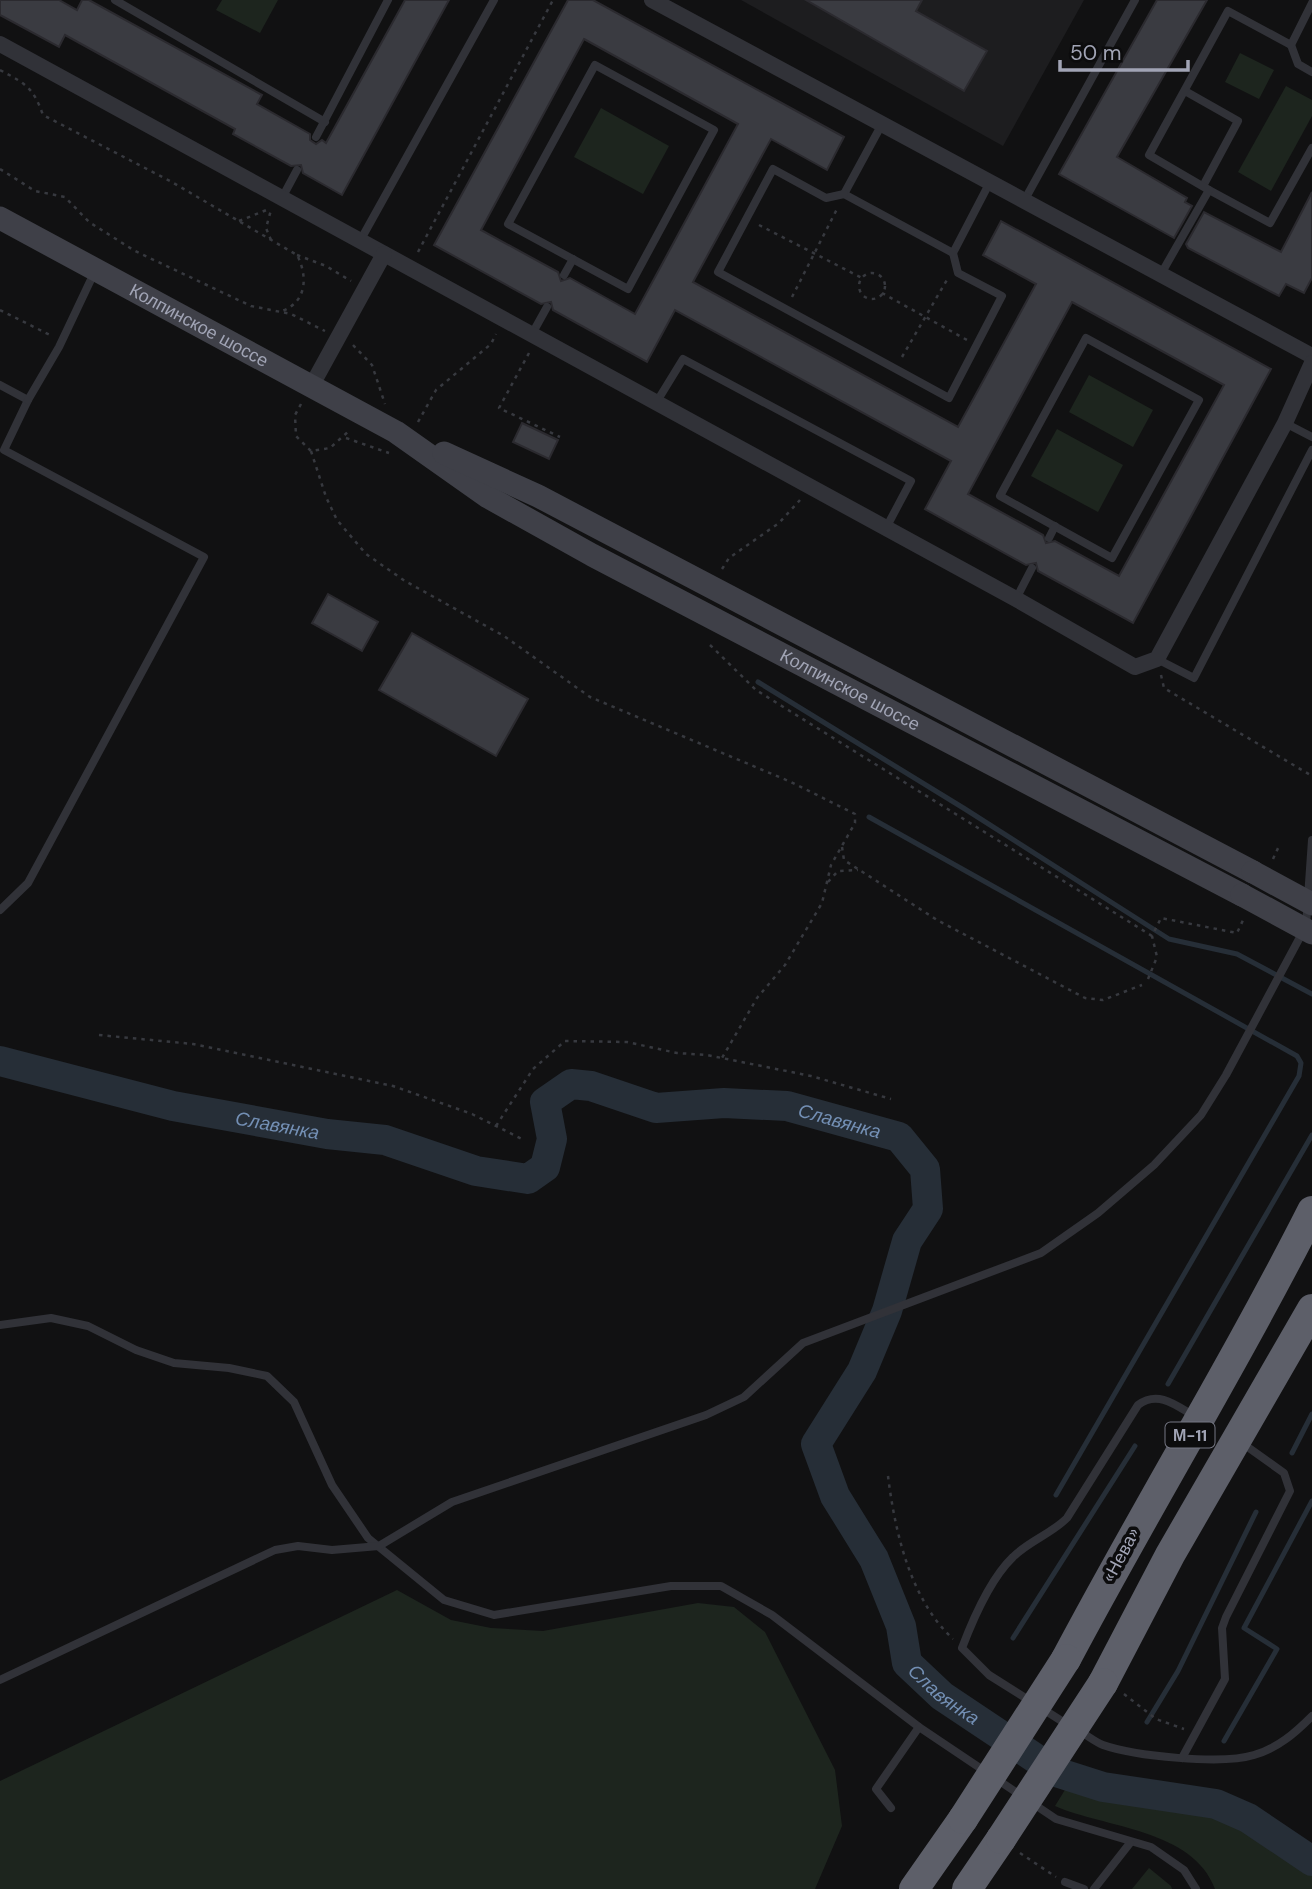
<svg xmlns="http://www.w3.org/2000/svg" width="1312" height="1889" font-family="'DM Sans',sans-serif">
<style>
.built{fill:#1d1d1f}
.green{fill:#1d251e}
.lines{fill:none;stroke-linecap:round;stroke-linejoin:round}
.stream{stroke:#262e37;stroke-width:5}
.river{stroke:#262e37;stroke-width:30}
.building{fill:#3a3b41;stroke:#2b2a2f;stroke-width:2;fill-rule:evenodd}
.path{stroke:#37393f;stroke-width:2.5;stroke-dasharray:3.5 5;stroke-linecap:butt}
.service{stroke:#313238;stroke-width:8}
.minor{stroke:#313238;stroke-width:16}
.secondary{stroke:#3f4048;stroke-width:23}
.motorway{stroke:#5d5f69;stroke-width:30}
.secondary-bridge{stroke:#3f4048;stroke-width:23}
.motorway-bridge{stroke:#5d5f69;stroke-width:30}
.labels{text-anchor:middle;stroke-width:7;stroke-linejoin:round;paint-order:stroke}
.shield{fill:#0c0c0d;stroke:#747683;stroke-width:2}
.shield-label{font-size:16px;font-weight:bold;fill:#a1a4b5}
.street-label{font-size:18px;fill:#a1a4b5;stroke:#0c0c0d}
.water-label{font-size:19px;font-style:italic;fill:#738fb4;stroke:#0c0c0d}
</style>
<rect width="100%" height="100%" fill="#111112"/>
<path class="built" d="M741 0H1084L1003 146Z"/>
<g class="green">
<path d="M222 0H278L260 33 216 10Z"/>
<path d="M1240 53 1274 70 1259 99 1225 82Z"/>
<path d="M1286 86 1312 100V116L1271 191 1238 172Z"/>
<path d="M601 108 669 146 643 194 574 157Z"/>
<path d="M1089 375 1153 410 1133 447 1069 412Z"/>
<path d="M1057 429 1123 465 1098 512 1031 476Z"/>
<path d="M397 1590 451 1620 491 1628 543 1631 698 1603 734 1607 765 1632 835 1770 842 1826 815 1889H0V1781Z"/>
<path d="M1071 1780 1100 1793 1221 1816 1312 1875V1889H1215C1193 1829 1105 1828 1055 1806Z"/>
<path d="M1149 1868 1171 1886 1172 1889H1132Z"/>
</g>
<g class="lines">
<g class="stream">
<path d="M758 682 965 809 1169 939 1237 954 1312 994"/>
<path d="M869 817 1297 1056 1301 1063 1299 1076 1056 1495"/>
<path d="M1168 1384 1312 1135"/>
<path d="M1292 1453 1312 1414"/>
<path d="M1013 1638 1135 1446"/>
<path d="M1147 1722 1178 1671 1256 1512"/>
<path d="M1224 1741 1277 1649 1244 1628 1312 1501"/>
</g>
<path class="river" id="s1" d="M0 1061 173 1106 327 1134 385 1140 476 1171 528 1179 545 1167 552 1139 545 1102 571 1084 591 1086 656 1108 724 1103 787 1106 899 1137 925 1169 928 1209 907 1241 887 1311 862 1371 816 1444 835 1496 874 1559 901 1626 907 1663 942 1696 1056 1772 1103 1787 1216 1804 1248 1818 1312 1861"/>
</g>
<g class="building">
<path d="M0 0H59L77 10 82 0H89L262 95 257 104 310 134V140L316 144 322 140 326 143 405 0H449L342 195 303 173 301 165 291 166 233 134 235 129 65 35 59 47 0 15Z"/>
<path d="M568 0H593L844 137 827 170 771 139 693 282 958 427 1036 284 983 255 1001 221 1271 369 1133 623 1038 571 1036 563 1026 565 925 509 951 461 675 310 647 362 553 310 551 302 541 304 434 245ZM584 39 738 124 635 314 570 278 561 281 558 272 481 230ZM1072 302 1224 385 1119 576 1055 541 1046 543 1043 535 968 494Z"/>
<path d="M806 0H922L916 11 987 51 964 91Z"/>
<path d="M1157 0H1207L1117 157 1187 198 1185 202 1192 206 1174 238 1059 174Z"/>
<path d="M1312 192V278L1304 293 1286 284 1279 296 1188 248 1186 244 1204 212 1281 252Z"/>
<path d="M522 423 558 440 549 459 513 442Z"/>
<path d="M328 594 378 622 362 651 312 623Z"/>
<path d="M412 633 528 699 496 756 379 690Z"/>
</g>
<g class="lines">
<g class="path">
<path d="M0 70C26 84 33 87 43 115L170 181 297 255C308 276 307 302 282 311"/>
<path d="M0 169 35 191 65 197 89 222 135 251 251 306 291 314 325 331"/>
<path d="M239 221 269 209"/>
<path d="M759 225 862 278"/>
<path d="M271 240 266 228 271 210"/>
<path d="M418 252 553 0"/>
<path d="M297 255 326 266 351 281"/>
<circle cx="872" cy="286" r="13"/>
<path d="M882 293 967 340"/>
<path d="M792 297 837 209"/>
<path d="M0 310 50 335"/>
<path d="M353 345 372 365 385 404"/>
<path d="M529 353 499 408 560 437"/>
<path d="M902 357 948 278"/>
<path d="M301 404 295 415 296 436 311 451 330 448 350 430"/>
<path d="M418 422 436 390 491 344 496 334"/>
<path d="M346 438 389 453"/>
<path d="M311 451 326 497 337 520 366 554 405 581 504 636 590 697 791 782 855 814V823L831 865 822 903 785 965 757 998 722 1058"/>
<path d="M722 569 729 558 779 523 800 500"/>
<path d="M710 645 756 690 1152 936"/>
<path d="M1161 675 1164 688 1312 776"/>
<path d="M842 847 844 860 937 920 1085 998 1103 1000 1142 985"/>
<path d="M1273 859 1279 846"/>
<path d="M828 882 838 871 858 870"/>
<path d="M1148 979 1157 957 1152 936 1161 918 1237 933 1244 918"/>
<path d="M99 1035 193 1044 393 1086 472 1114 522 1139"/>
<path d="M496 1126 533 1069 565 1041 627 1042 677 1053 707 1055 811 1076 891 1099"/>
<path d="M888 1476C895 1532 910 1599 953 1639"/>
<path d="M1124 1694 1156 1719 1184 1729"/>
<path d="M1020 1853 1056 1877"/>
</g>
<g class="service">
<path d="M115 0 325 122"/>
<path d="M1291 45 1298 64 1312 72"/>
<path d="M595 65 714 130 628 289 508 224Z"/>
<path d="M1185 91 1238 121 1203 186"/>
<path d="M882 124 844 194 953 253 990 182"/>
<path d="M316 137 388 0"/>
<path d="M1209 190 1270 223 1312 148"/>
<path d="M844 194 826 198 773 169 718 272 949 398 1002 296 958 273 953 253"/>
<path d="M282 198 297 170"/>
<path d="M1024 201 1135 0"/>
<path d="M360 241 494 0"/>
<path d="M1161 274 1209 190 1149 155 1228 11 1291 45 1312 3"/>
<path d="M564 275 573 259"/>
<path d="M532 334 547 307"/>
<path d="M1086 338 1199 400 1112 558 1000 496Z"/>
<path d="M0 385 28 400 4 450 204 557 28 883 0 910"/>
<path d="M28 400 59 347 95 271"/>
<path d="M656 403 683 359 911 481 886 528"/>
<path d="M1285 423 1312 437"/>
<path d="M1049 538 1055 526"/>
<path d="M1016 599 1032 568"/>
<path d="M1157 659 1194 678 1312 450"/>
<path d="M0 1325 51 1318 88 1326 136 1350 174 1363 229 1368 267 1376 294 1402 332 1485 368 1538 444 1600 494 1615 671 1586H721L772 1615 919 1727 1056 1819 1151 1847 1184 1870 1196 1889"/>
<path d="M0 1680 275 1550 298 1546 332 1550 379 1546 452 1502 706 1415 744 1397 803 1343 1041 1253 1098 1213 1154 1165 1201 1115 1226 1075 1306 926 1312 840"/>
<path d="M1068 1725 989 1675 962 1648C973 1619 990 1579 1013 1557 1029 1541 1051 1534 1067 1518L1138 1405C1158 1390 1176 1405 1194 1416"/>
<path d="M1079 1731C1087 1735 1095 1742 1103 1745 1134 1756 1222 1765 1254 1755 1278 1748 1295 1733 1312 1716"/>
<path d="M1182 1758 1225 1679 1222 1628 1226 1617 1290 1491 1284 1473 1242 1443"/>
<path d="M891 1808 876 1789 919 1727"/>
<path d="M1065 1882 1084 1889"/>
<path d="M1094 1889 1130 1843"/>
</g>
<g class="minor">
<path d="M652 0 1312 356"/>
<path d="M0 44 1016 599 1135 667 1157 659 1285 423 1312 363"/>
<path d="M312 385 384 254"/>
</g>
<g class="secondary">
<path id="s2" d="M0 218 396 432 488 497 592 555 1242 895"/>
<path d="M444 453 538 496 1253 872"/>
</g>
<g class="motorway">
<path d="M1066 1659C1146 1508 1235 1363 1312 1211"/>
<path d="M1103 1683 1170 1555 1312 1309"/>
<path d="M914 1889 963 1819"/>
<path d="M967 1889 1001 1839"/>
</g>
<g class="secondary-bridge">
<path d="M1253 872 1312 904"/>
<path d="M1242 895 1312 933"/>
</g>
<g class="motorway-bridge">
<path d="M963 1819 1066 1659"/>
<path d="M1001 1839 1103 1683"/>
</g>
</g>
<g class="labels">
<rect class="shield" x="1165.5" y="1422.5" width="49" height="25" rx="5"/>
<g class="shield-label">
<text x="1190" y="1441">М-11</text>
</g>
<g class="street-label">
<text dy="6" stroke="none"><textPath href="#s2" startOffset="226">Колпинское шоссе</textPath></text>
<text dy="6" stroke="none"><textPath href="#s2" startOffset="973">Колпинское шоссе</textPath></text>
<text transform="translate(1121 1555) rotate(-62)" y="6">«Нева»</text>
</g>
<g class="water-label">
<text dy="7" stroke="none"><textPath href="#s1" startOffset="936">Славянка</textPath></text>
<text dy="7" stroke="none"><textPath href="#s1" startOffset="285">Славянка</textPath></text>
<text dy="7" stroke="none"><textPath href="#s1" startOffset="1629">Славянка</textPath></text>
</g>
</g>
<path d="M1060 60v10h128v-10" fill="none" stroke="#a1a4b5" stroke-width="3.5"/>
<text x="1070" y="60" font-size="21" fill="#a1a4b5" stroke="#0c0c0d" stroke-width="5" paint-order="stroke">50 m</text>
</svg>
